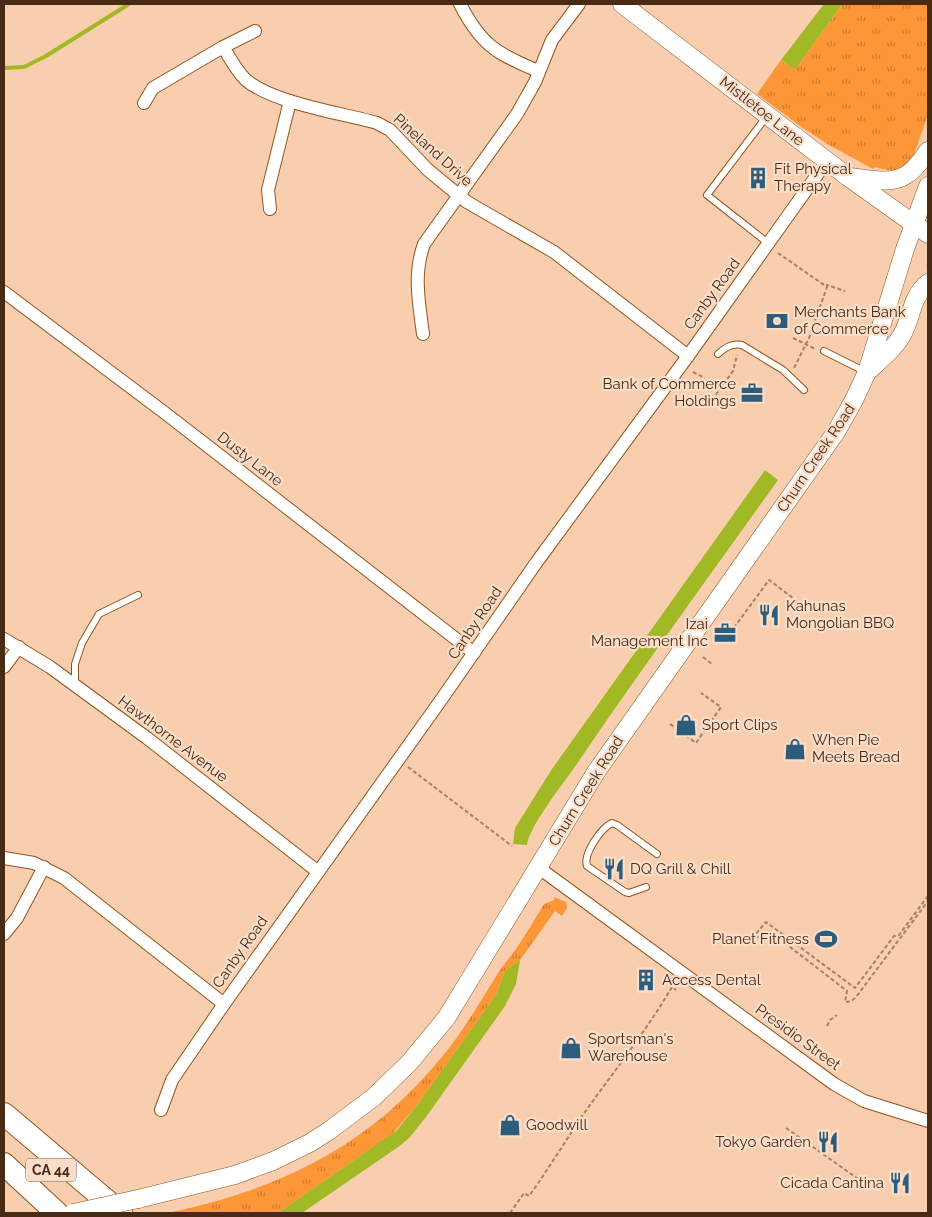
<svg xmlns="http://www.w3.org/2000/svg" width="932" height="1217" font-family="Raleway,sans-serif">
<style>
.grass{fill:url(#grass-tufts)}
.water{fill:#a2b926}
.lines{fill:none;stroke-linecap:round;stroke-linejoin:round}
.stream{stroke:#a2b926;stroke-width:4}
.lane-casing{stroke:#93551d;stroke-width:8}
.street-casing{stroke:#93551d;stroke-width:14}
.secondary-casing{stroke:#93551d;stroke-width:19}
.highway-casing{stroke:#93551d;stroke-width:24}
.path{stroke:#a58166;stroke-width:2;stroke-dasharray:4 2.5;stroke-linecap:butt}
.lane{stroke:#fff;stroke-width:6}
.street{stroke:#fff;stroke-width:12}
.secondary{stroke:#fff;stroke-width:18}
.highway{stroke:#fff;stroke-width:22}
.secondary-bridge-casing{stroke:#93551d;stroke-width:19;stroke-linecap:butt}
.secondary-bridge{stroke:#fff;stroke-width:18}
.labels{text-anchor:middle;stroke-width:4.5;stroke-linejoin:round;paint-order:stroke}
.shield{fill:#fbdec9;stroke:#7d614b;stroke-width:1}
.shield-label{font-size:14px;font-weight:bold;fill:#472b15}
.street-label{font-size:15px;fill:#472b15;stroke:#fbdec9}
.poi-label{font-size:15px;fill:#472b15;stroke:#fbdec9;text-anchor:start}
</style>
<defs>
<pattern id="grass-tufts" width="24" height="20" patternUnits="userSpaceOnUse" patternTransform="scale(1.25)"><rect width="24" height="20" fill="#fd9636"/><path d="M3 7l-1-3M5 7V3M7 7l1-3M15 17l-1-3M17 17v-4M19 17l1-3" fill="none" stroke="#cf7b2c"/></pattern>
</defs>
<rect width="100%" height="100%" fill="#f8ceae"/>
<g class="grass">
<path d="M842 4H928V115L913 157H911C902 172 891 172 875 167L873 169 829 145 800 126 757 94 781 60 795 70Z"/>
<path d="M554 897 566 902 567 908 562 916 555 911 520 960 505 971 496 995 415 1108 392 1134 278 1213H167C278 1190 368 1147 441 1058 463 1032 480 1002 498 973 504 964 510 957 516 949 526 934 535 919 544 904L554 900Z"/>
</g>
<g class="water">
<path d="M824 4H842L795 70 781 60Z"/>
<path d="M765 470 778 480C710 575 640 671 574 768 562 785 529 827 527 845L513 844 515 828 552 769Z"/>
<path d="M520 960 516 984 505 1006 426 1117 410 1137 401 1145 302 1213H278L396 1131 415 1108 496 995 505 971Z"/>
</g>
<g class="lines">
<path class="stream" d="M4 68 24 67 46 56 129 4"/>
<g class="lane-casing">
<g id="lane">
<path d="M767 116 707 195 768 243"/>
<path d="M824 351 866 372"/>
<path d="M718 354C724 348 733 343 742 345L783 370 804 390"/>
<path d="M75 684V664L82 643 99 614 138 595"/>
<path d="M646 887 629 893 625 892 587 866C583 854 601 828 612 823L617 825 657 854"/>
</g>
</g>
<g class="street-casing">
<g id="street">
<path d="M460 4C481 45 497 54 538 71"/>
<path d="M223 47C230 58 236 70 245 79 271 103 342 113 377 123L390 130 428 170 467 202 554 252 688 356"/>
<path d="M144 103 153 88 223 47 255 31"/>
<path d="M270 209 268 190 290 101"/>
<path d="M4 292 165 413 474 653"/>
<path d="M423 334C419 303 413 274 424 244L517 114 535 82 552 40 579 4"/>
<path d="M4 639 50 667 147 738 317 871"/>
<path d="M4 667 19 647"/>
<path d="M4 858 34 863 64 878 224 1004"/>
<path d="M539 868 834 1084 864 1101 928 1121"/>
<path d="M4 934 17 918 44 867"/>
<path d="M161 1110 172 1080 224 1004 441 700 536 563 688 356 827 161"/>
</g>
</g>
<g class="secondary-casing">
<g id="secondary">
<path d="M622 4 848 177 928 234"/>
<path d="M850 177C867 179 891 185 906 175 915 170 922 159 928 151"/>
<path d="M867 372C879 361 894 349 902 335 912 317 911 297 928 283"/>
<path d="M138 1199 235 1175 273 1161 310 1143 330 1130 374 1097 410 1062 447 1017 596 772 836 432 854 400 867 372 905 249 928 186"/>
</g>
</g>
<g class="highway-casing">
<g id="highway">
<path d="M4 1114 121 1213"/>
<path d="M4 1164 57 1213"/>
</g>
</g>
<g class="path">
<path d="M778 253 827 287 809 338 794 368"/>
<path d="M927 265 928 266"/>
<path d="M827 287V285L845 291"/>
<path d="M793 338 815 349"/>
<path d="M693 372 705 378"/>
<path d="M715 401V396L733 371 737 355"/>
<path d="M730 633 769 580 801 604"/>
<path d="M703 657 712 664"/>
<path d="M670 724 696 743 721 707 701 693"/>
<path d="M408 767 512 846"/>
<path d="M928 890V894"/>
<path d="M928 896 899 935 894 936 855 988 766 922 755 935 761 939 768 930 847 991 845 1002C850 1002 852 1001 856 997L928 901"/>
<path d="M827 1026 830 1020 837 1015"/>
<path d="M786 1128 871 1188"/>
<path d="M510 1213 524 1193 529 1196C547 1171 563 1145 580 1119 611 1075 645 1033 672 987L676 990"/>
</g>
<use href="#lane" class="lane"/>
<use href="#street" class="street"/>
<use href="#secondary" class="secondary"/>
<use href="#highway" class="highway"/>
<g class="secondary-bridge-casing">
<path id="secondary-bridge" d="M73 1213 138 1199"/>
</g>
<use href="#secondary-bridge" class="secondary-bridge"/>
</g>
<defs>
<g id="building-bare" transform="scale(1.725)"><path d="M-4-6H4V6H1V3H-1V6H-4ZM-2.5-4.3h1.7v1.8h-1.7ZM.8-4.3h1.7v1.8H.8ZM-2.5-1h1.7V.8h-1.7ZM.8-1h1.7V.8H.8Z" fill="#2c5d7b" stroke="#fbdec9" stroke-width="2.5" paint-order="stroke"/></g>
<g id="bank-bare" transform="scale(1.725)"><path d="M-6-4H6V4H-6ZM0-2.3a2.3 2.3 0 1 0 0 4.6a2.3 2.3 0 1 0 0-4.6Z" fill="#2c5d7b" stroke="#fbdec9" stroke-width="2.5" paint-order="stroke"/></g>
<g id="office-bare" transform="scale(1.725)"><path d="M-6-3h4V-5.5h4V-3h4V5H-6ZM-1-4.5V-3h2v-1.5ZM-6 0V1H6V0Z" fill="#2c5d7b" stroke="#fbdec9" stroke-width="2.5" paint-order="stroke"/></g>
<g id="restaurant-bare" transform="scale(1.725)"><path d="M-5-6h1v4h1v-4h1v4h1v-4h1v5L-1.5 .5V6h-2V.5L-5-1ZM5-6V6H3V1.5H1.5Q1.5-4 5-6Z" fill="#2c5d7b" stroke="#fbdec9" stroke-width="2.5" paint-order="stroke"/></g>
<g id="shop-bare" transform="scale(1.725)"><path d="M-5-2.5h2.3a2.7 3.5 0 0 1 5.4 0H5L5.5 6h-11ZM-1.5-2.5h3a1.5 2.3 0 0 0-3 0Z" fill="#2c5d7b" stroke="#fbdec9" stroke-width="2.5" paint-order="stroke"/></g>
<g id="stadium-bare" transform="scale(1.725)"><path d="M0-5a6.5 5 0 1 0 0 10a6.5 5 0 1 0 0-10ZM-3.5-1.8h7v3.6h-7Z" fill="#2c5d7b" stroke="#fbdec9" stroke-width="2.5" paint-order="stroke"/></g>
</defs>
<g fill-rule="evenodd">
<use href="#building-bare" x="758" y="178"/>
<use href="#bank-bare" x="777" y="321"/>
<use href="#office-bare" x="752" y="393"/>
<use href="#restaurant-bare" x="769" y="615"/>
<use href="#office-bare" x="725" y="633"/>
<use href="#shop-bare" x="686" y="725"/>
<use href="#shop-bare" x="795" y="749"/>
<use href="#restaurant-bare" x="614" y="869"/>
<use href="#stadium-bare" x="826" y="939"/>
<use href="#building-bare" x="646" y="980"/>
<use href="#shop-bare" x="571" y="1048"/>
<use href="#shop-bare" x="510" y="1125"/>
<use href="#restaurant-bare" x="828" y="1142"/>
<use href="#restaurant-bare" x="900" y="1183"/>
</g>
<g class="labels">
<rect class="shield" x="26" y="1158.5" width="50" height="23" rx="4"/>
<g class="shield-label">
<text x="51" y="1175">CA 44</text>
</g>
<g class="street-label">
<text transform="translate(762 111) rotate(38)" y="5">Mistletoe Lane</text>
<text transform="translate(433 150) rotate(42)" y="5">Pineland Drive</text>
<text transform="translate(712 294) rotate(-54)" y="5">Canby Road</text>
<text transform="translate(816 458) rotate(-56)" y="5">Churn Creek Road</text>
<text transform="translate(250 459) rotate(38)" y="5">Dusty Lane</text>
<text transform="translate(475 623) rotate(-56)" y="5">Canby Road</text>
<text transform="translate(173 739) rotate(37)" y="5">Hawthorne Avenue</text>
<text transform="translate(586 791) rotate(-58)" y="5">Churn Creek Road</text>
<text transform="translate(240 952) rotate(-55)" y="5">Canby Road</text>
<text transform="translate(798 1037) rotate(36)" y="5">Presidio Street</text>
</g>
<g class="poi-label">
<text x="774" y="174">Fit Physical<tspan x="774" dy="17">Therapy</tspan></text>
<text x="794" y="317">Merchants Bank<tspan x="794" dy="17">of Commerce</tspan></text>
<text x="736" y="389" text-anchor="end">Bank of Commerce<tspan x="736" dy="17">Holdings</tspan></text>
<text x="786" y="611">Kahunas<tspan x="786" dy="17">Mongolian BBQ</tspan></text>
<text x="708" y="629" text-anchor="end">Izai<tspan x="708" dy="17">Management Inc</tspan></text>
<text x="702" y="730">Sport Clips</text>
<text x="812" y="745">When Pie<tspan x="812" dy="17">Meets Bread</tspan></text>
<text x="630" y="874">DQ Grill &amp; Chill</text>
<text x="809" y="944" text-anchor="end">Planet Fitness</text>
<text x="662" y="985">Access Dental</text>
<text x="588" y="1044">Sportsman's<tspan x="588" dy="17">Warehouse</tspan></text>
<text x="526" y="1130">Goodwill</text>
<text x="811" y="1147" text-anchor="end">Tokyo Garden</text>
<text x="884" y="1188" text-anchor="end">Cicada Cantina</text>
</g>
</g>
<rect width="932" height="1217" fill="none" stroke="#472b15" stroke-width="10"/>
</svg>
